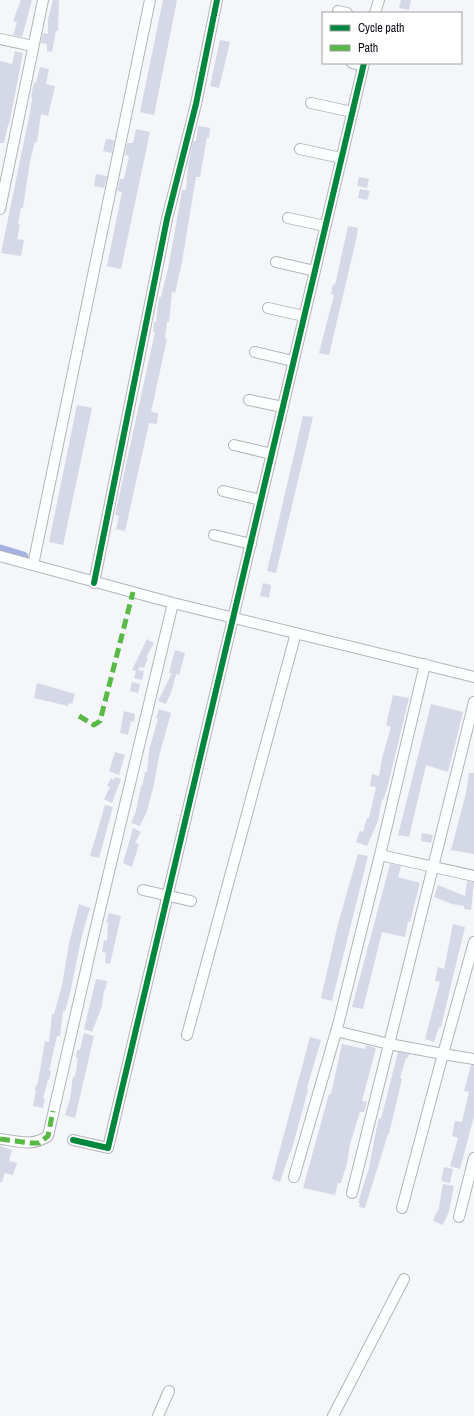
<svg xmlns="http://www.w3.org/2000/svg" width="474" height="1416" viewBox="0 0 474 1416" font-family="'Archivo Narrow',sans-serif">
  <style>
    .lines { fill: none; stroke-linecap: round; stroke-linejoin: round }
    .canal { stroke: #a5b1e0; stroke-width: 11 }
    .building { fill: #d4d8e7 }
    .minor-casing { stroke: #b3b5bb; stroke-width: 12 }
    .minor { stroke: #fdfefe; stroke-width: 10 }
    .quiet { stroke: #58b947; stroke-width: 5; stroke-dasharray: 10 5; stroke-linecap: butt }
    .cycleway-casing { stroke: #fff; stroke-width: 8 }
    .cycleway { stroke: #00873e; stroke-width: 6 }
  </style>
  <rect width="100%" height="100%" fill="#f4f6f9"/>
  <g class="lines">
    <!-- canal -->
    <path class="canal" d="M0,550L23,557"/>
  </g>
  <!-- building -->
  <path class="building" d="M21,0H32L22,37L13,35L17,22L13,21Z
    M53,0H59L58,31H56L52,52L47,51V44L41,43L43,33L48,34V19Z
    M163,0H177L154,115L140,112Z
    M401,0H411L409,10L399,8Z
    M220,40L230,42L219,88L210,86Z
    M15,51L23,53L9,125H8L4,143H0V61L12,64Z
    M40,67L49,69L46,84L55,86L48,116L41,114L37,142H35L30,161L23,208H21L18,224L20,225L17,239L24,240L21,256L1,253L30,112L32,98L31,97L34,82L36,83Z
    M198,126L210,128L209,138L207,137L200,177H196L182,262L175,293L172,292L169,322H167L165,338L167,339L151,412L158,413L157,424L149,423L125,531L116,529L119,516L115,515L155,332H153L154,322H156L159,297H161L169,264L182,190H186L188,166L193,141H196Z
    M136,129L150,132L121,269L107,266L122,192L117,191L120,179H124L129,156L125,155L127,143H133Z
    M106,139L114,140L112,153L103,151Z
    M96,174L107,176L104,188L94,186Z
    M359,177L369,179L367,188L357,186Z
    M360,189L370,191L367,200L358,198Z
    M348,226L358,228L356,240L329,355L319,353L334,295L331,294L333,284L335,285Z
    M77,405L92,408L63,545L49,542Z
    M303,416L313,417L276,573L267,571Z
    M263,583L271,585L269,598L260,596Z
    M147,639L154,643L146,657L148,658L144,668L140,667L138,670L144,671L142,680L134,678L136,671L132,670Z
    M175,650L185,653L179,675L176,674L172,690L166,704L158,701L172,673H169Z
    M132,682L140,684L138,693L130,691Z
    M37,683L75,694L72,704L69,703L68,706L34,698Z
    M393,695L409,698L387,789L383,800H382L378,821L367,846L356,842L360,831L363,832L367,818H369L376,787L370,786L372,774L379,776L382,758L391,727L386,725Z
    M431,704L463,712L456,741L448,772L426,765L409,837L398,835Z
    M159,709L171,713L159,756L154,784L147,811L140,826L131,823L136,811L141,786L142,787L145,772H147L149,750L158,719L156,718Z
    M124,711L135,714L134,722L131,721L128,735L120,733Z
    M115,752L125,755L119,775L109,771Z
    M469,773H474V854L451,850L466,793Z
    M115,777L121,779L112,803L104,799L110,787L107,786L111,778L114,780Z
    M105,805L113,807L99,858L90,856Z
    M133,828L141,832L135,843L139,844L132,867L123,863Z
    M422,833L433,835L431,843L421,841Z
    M358,854L368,856L332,1001L321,998L338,924Z
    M390,864L401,866L398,877L420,883L410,922H408L405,937L382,932L363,1009L352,1007Z
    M467,881L474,882L471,910L464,909V906L452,904L434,897L438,885L465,896Z
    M79,904L90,908L82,935L71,989L65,1011H63L60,1036H57L49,1071H51L49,1080H48L43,1098L45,1099L43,1108L33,1106L36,1090H34L38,1082L45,1041L49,1042L52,1014H54L62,986L69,943Z
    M109,913L121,916L110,964L105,963L106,953L102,952L104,940L107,941L108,923L106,922Z
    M453,924L465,927L441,1027H439L434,1042L425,1039L440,982L435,981L438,967L444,969Z
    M96,979L107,981L105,990H104L102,1006L92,1032L84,1029Z
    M84,1033L94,1036L75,1118L65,1115L70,1099L73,1076L75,1077L78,1058H76L77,1050H80Z
    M310,1037L321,1040L307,1088L308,1089L304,1105L291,1152H290L280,1182L272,1179Z
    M342,1044L365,1049L366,1045L376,1048L362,1101L367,1102L364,1112H360L350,1144L347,1163L341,1183H338L335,1195L303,1188L329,1094H331Z
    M398,1052L409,1054L408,1058H406L400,1078L402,1079L389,1134H388L365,1208L359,1207L360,1203H358L369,1168L376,1131L379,1118L381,1119Z
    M471,1065H474V1116L460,1169L450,1166L458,1138L452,1136L455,1121L462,1122L465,1109L469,1092L464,1091Z
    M0,1146L12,1150L9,1161L17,1163L13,1175L5,1173L2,1182H0Z
    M444,1167L453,1169L450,1183L441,1181Z
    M443,1184L454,1186L449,1211L443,1225L433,1221L437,1211L438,1212Z"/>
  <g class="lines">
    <defs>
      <path id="minor" d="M338,11L347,13
        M375,13L379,0
        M0,39L33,46
        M352,63L363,65
        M311,103L352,112
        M300,149L341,158
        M0,209L43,0
        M288,218L325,226
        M276,262L315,271
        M268,308L304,316
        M255,352L293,361
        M249,400L283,407
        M234,445L272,454
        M223,491L261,500
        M214,535L251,544
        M0,556L173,603L474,677
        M33,565L150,0
        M94,583L167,219L196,104L217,0
        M380,855L425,664
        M143,890L191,901
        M336,1031L389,1044L443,1054L474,942
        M187,1035L296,633
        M0,1139C19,1141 32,1147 48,1136L94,935L173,603
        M73,1140L108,1148L364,63
        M294,1177L338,1025L380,855L474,876
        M352,1193L474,702
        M402,1208L443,1054L474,1059
        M459,1217L474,1158
        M158,1416L169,1391
        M333,1416L404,1279"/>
    </defs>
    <!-- minor casing -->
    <use href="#minor" class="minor-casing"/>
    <!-- minor -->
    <use href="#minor" class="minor"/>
    <!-- quiet -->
    <path class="quiet" d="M79,716L94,725L100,721L133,592
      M0,1139L31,1143H39L48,1136L53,1111"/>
    <defs>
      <path id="cycleway" d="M94,583L167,219L196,104L217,0
        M73,1140L108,1148L364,63"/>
    </defs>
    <!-- cycleway casing -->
    <use href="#cycleway" class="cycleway-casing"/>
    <!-- cycleway -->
    <use href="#cycleway" class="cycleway"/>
  </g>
  <!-- legend -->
  <rect x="322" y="12" width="140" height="52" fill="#ffffff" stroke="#9f9fa3"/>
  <rect x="330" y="25" width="20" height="6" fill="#00873e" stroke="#9f9fa3"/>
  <text x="358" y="32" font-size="12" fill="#0e1019">Cycle path</text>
  <rect x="330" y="45" width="20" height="6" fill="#58b947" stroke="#9f9fa3"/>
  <text x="358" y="52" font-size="12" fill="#0e1019">Path</text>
</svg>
